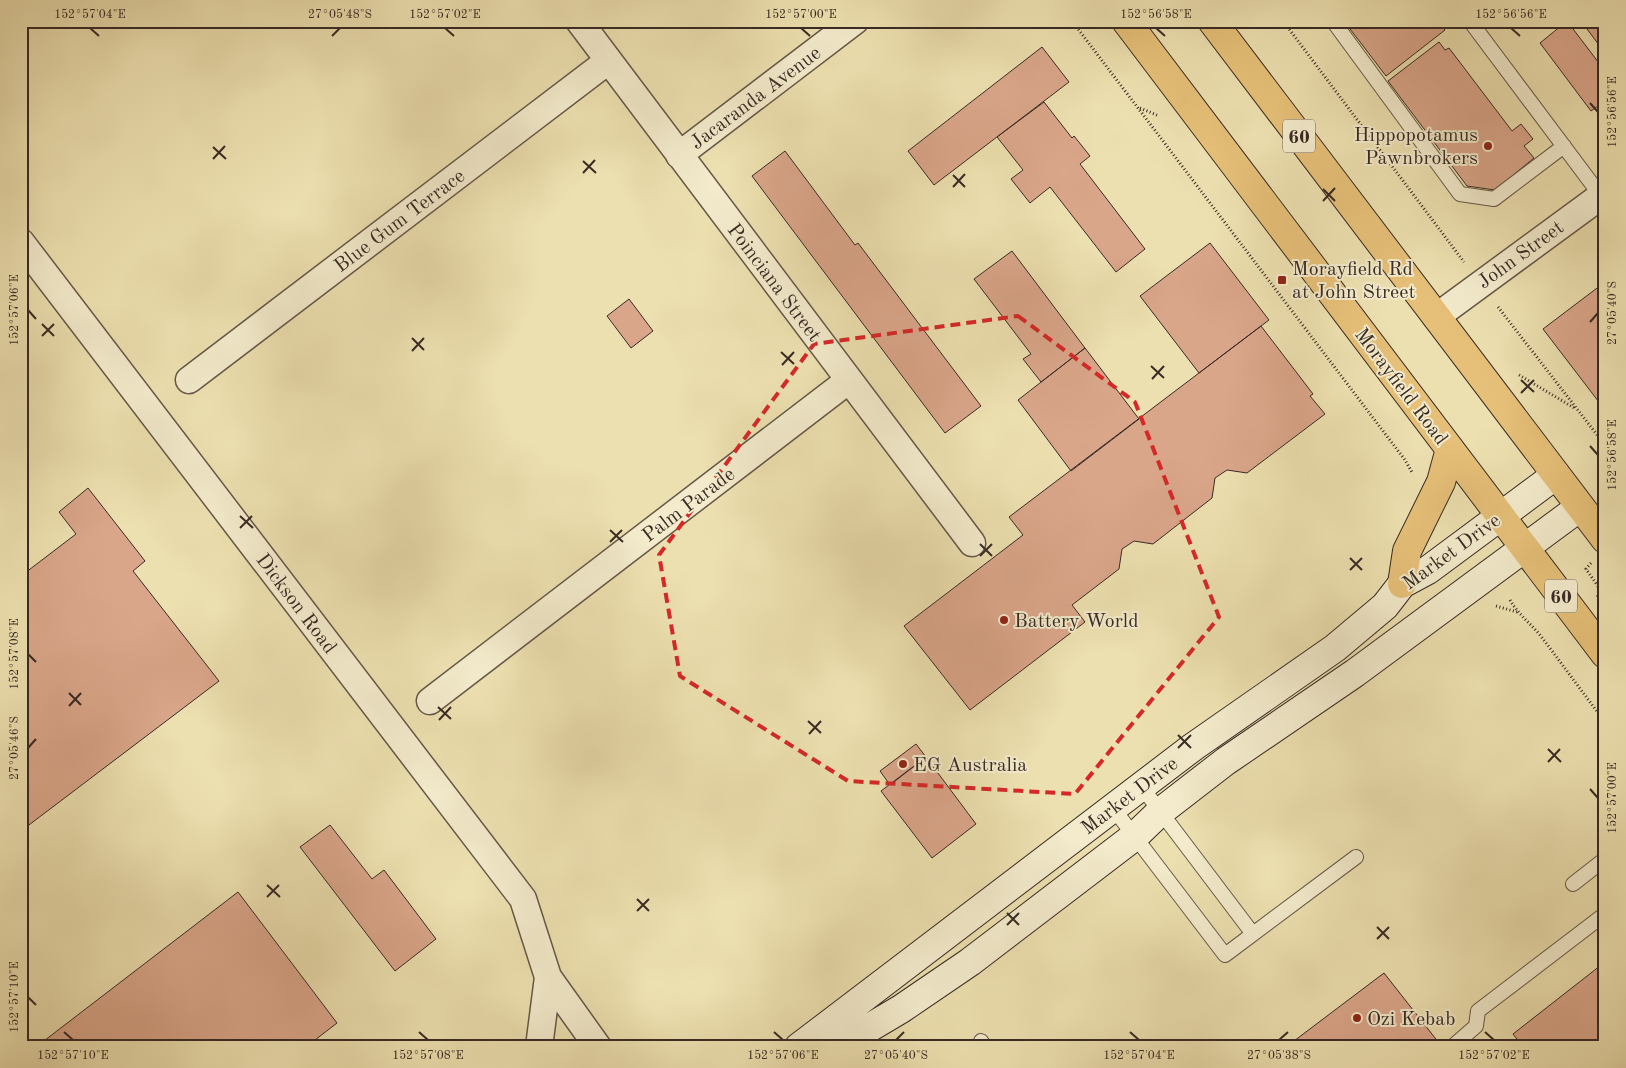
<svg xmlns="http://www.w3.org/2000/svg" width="1626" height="1068" viewBox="0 0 1626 1068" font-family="'Old Standard TT',serif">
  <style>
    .building { fill: #daa68a; stroke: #382a25 }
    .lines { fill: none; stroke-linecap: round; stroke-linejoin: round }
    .lane-casing { stroke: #655848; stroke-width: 16 }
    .street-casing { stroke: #655848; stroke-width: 29 }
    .secondary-casing { stroke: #382a25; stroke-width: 30 }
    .primary-casing { stroke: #382a25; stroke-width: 30 }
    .path { stroke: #382a25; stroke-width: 3; stroke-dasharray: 1 2.5; stroke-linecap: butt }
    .lane { stroke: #f3ebcc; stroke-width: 14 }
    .street { stroke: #f3ebcc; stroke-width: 26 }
    .secondary { stroke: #f3ebcc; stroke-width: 28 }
    .primary { stroke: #e6c078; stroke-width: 28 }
    .marked { fill: none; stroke: #d62828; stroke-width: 4; stroke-dasharray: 10 6; stroke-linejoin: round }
    .ticks { fill: none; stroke: #382a25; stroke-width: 2 }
    .poi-dot { fill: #8f2418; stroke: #f3ebcc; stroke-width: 2 }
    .labels { text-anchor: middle; stroke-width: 4; stroke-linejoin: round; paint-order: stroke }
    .shield { fill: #f3ebcc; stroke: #706457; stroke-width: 1 }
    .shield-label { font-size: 19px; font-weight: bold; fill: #382a25 }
    .street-label { font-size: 20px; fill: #382a25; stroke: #f3ebcc }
    .poi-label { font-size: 20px; fill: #382a25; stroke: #f3ebcc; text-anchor: start }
    .neatline { fill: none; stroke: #382a25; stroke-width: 2 }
    .ticks-label { font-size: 12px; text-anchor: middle; fill: #382a25 }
  </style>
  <rect width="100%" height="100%" fill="#ede0b0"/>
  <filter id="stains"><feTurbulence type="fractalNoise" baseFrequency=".004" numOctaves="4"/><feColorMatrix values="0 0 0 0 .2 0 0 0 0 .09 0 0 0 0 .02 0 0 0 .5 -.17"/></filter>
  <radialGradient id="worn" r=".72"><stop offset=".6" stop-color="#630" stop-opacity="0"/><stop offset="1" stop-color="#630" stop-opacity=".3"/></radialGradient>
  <!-- building -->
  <path class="building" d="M1344,21H1439L1445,30L1386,76Z
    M1567,21L1605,71V101L1591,111L1540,43Z
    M1581,21H1605V53Z
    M1439,42L1445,50L1449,48L1512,131L1521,124L1533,139L1524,146L1534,158L1495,190L1467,186L1388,81Z
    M1042,47L1069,82L934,185L908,151Z
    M1044,102L1072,138L1074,136L1090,156L1080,164L1145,249L1116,272L1050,187L1030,203L1011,179L1023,170L997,137Z
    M785,151L855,245L858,243L981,406L945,433L752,176Z
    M1210,243L1269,320L1199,373L1140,296Z
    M1012,251L1085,348L1041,382L1023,359L1031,354L974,279Z
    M1605,282V410L1543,329Z
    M629,299L653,331L631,348L607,316Z
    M1261,326L1313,394L1310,396L1325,414L1247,473L1227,470L1215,478L1212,498L1153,544L1134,541L1122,549L1119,569L1072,605L1085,622L970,710L904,626L1023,535L1009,517Z
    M1085,348L1139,419L1071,471L1018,400Z
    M88,488L145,561L133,571L219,681L21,831V576L76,534L59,512Z
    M916,744L926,757L890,785L880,771Z
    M926,757L976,824L932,858L881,791Z
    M330,825L372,879L384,870L436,939L395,971L300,847Z
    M238,892L337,1023L306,1047H36Z
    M1605,962V1047H1523L1513,1034Z
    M1384,973L1439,1043L1433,1047H1286Z"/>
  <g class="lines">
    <defs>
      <path id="lane" d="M1333,21L1460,194L1494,199L1564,146
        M1470,21L1601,196
        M1141,786L1253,934
        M1113,808L1225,955L1356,857
        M1573,884L1605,859
        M981,1041L985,1047
        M1452,1047L1476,1026L1478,1011L1605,914"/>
      <path id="street" d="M579,21L972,543
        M679,155L855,21
        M21,242L523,899L548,977L598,1047
        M1436,317L1605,193
        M189,380L608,61
        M430,701L849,380
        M539,1047L548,977"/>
      <path id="secondary" d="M799,1047L1193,747L1335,648L1385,606L1402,584L1428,570L1556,475
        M837,1047L901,1009L970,962L1135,836L1160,812L1226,761L1355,673L1580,507"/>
      <path id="primary" d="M1126,21L1605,654
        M1212,21L1605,539
        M1402,584L1407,551L1441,482L1450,449"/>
    </defs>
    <!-- lane casing -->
    <use href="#lane" class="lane-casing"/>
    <!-- street casing -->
    <use href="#street" class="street-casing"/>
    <!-- secondary casing -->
    <use href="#secondary" class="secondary-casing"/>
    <!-- primary casing -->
    <use href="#primary" class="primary-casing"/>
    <!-- path -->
    <path class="path" d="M1072,21L1405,460L1413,474
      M1283,21L1464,262
      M1140,108L1159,116
      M1498,307L1605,445
      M1519,375L1576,409
      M1591,563L1586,569L1602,592L1597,597
      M1510,600C1518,614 1530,623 1540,635C1562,664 1583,693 1605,722
      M1496,606L1517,612"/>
    <!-- lane -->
    <use href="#lane" class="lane"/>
    <!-- street -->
    <use href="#street" class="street"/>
    <!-- secondary -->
    <use href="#secondary" class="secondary"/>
    <!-- primary -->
    <use href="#primary" class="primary"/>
  </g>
  <!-- marked area -->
  <path class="marked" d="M1018,316L1135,402L1219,617L1075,794L848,781L680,676L659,555L814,344Z"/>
  <!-- ticks -->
  <path class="ticks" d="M90,28L99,36M445,28L454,36M801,28L810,36M1156,28L1165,36M1511,28L1520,36M332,36L340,28M1590,103L1598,112M213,147L226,159M213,159L225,146M583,161L596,173M583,173L595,160M953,175L965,187M953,187L965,174M1323,189L1335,201M1323,201L1335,188M28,310L36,319M1590,322L1598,313M42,324L54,336M42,336L54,324M412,338L424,350M412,351L424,338M781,352L794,364M782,365L794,352M1151,366L1164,378M1152,379L1164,366M1521,380L1534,392M1521,393L1534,380M1590,446L1598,455M240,516L253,528M240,528L252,516M610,530L623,542M610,542L622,530M980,544L992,556M980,556L992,544M1350,558L1362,570M1350,570L1362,558M28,654L36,662M69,693L81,705M69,706L81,693M438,707L451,719M439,720L451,707M808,721L821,733M809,734L821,721M1178,735L1191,748M28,748L36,739M1178,748L1191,735M1548,749L1561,762M1548,762L1560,749M1590,789L1598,798M267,885L280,897M267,897L279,885M637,899L649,911M637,911L649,899M1007,913L1019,925M1007,925L1019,913M1377,927L1389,939M1377,939L1389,927M28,997L36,1005M64,1032L73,1040M419,1032L428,1040M774,1032L783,1040M1130,1032L1139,1040M1485,1032L1494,1040M896,1040L904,1032M1279,1040L1288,1032"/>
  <!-- markers -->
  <g class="poi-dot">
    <circle cx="1488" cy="146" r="5"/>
    <rect x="1277" y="275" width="10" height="10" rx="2.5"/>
    <circle cx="1004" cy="620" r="5"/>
    <circle cx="903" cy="764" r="5"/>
    <circle cx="1357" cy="1018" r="5"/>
  </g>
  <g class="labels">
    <!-- shield labels -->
    <g class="shield">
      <rect x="1283" y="119.5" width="32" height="33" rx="4"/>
      <rect x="1545" y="579.5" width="32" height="33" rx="4"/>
    </g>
    <g class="shield-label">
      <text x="1299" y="143">60</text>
      <text x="1561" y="603">60</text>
    </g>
    <!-- street labels -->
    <g class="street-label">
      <text transform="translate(755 97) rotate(-37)" y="7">Jacaranda Avenue</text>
      <text transform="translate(399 220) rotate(-37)" y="7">Blue Gum Terrace</text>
      <text transform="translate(1520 254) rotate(-36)" y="7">John Street</text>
      <text transform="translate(775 282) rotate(53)" y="7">Poinciana Street</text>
      <text transform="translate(1402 386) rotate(53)" y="7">Morayfield Road</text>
      <text transform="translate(688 504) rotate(-37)" y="7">Palm Parade</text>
      <text transform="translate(1451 551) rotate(-36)" y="7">Market Drive</text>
      <text transform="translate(297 603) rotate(53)" y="7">Dickson Road</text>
      <text transform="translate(1129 795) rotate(-37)" y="7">Market Drive</text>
    </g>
    <!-- poi labels -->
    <g class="poi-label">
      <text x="1478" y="141" text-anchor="end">Hippopotamus<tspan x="1478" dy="23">Pawnbrokers</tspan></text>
      <text x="1292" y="275">Morayfield Rd<tspan x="1292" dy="23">at John Street</tspan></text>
      <text x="1014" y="627">Battery World</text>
      <text x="913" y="771">EG Australia</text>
      <text x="1367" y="1025">Ozi Kebab</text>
    </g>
  </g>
  <!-- margin -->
  <rect width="1626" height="1068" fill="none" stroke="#ede0b0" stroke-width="55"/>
  <rect x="28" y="28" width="1570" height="1012" class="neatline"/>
  <g class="ticks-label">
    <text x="90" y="18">152°57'04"E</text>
    <text x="340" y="18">27°05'48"S</text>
    <text x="445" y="18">152°57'02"E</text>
    <text x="801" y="18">152°57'00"E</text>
    <text x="1156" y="18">152°56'58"E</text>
    <text x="1511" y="18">152°56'56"E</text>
    <text transform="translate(1612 112) rotate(-90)" y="4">152°56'56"E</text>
    <text transform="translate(14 310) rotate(-90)" y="4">152°57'06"E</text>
    <text transform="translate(1612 313) rotate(-90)" y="4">27°05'40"S</text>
    <text transform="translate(1612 455) rotate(-90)" y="4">152°56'58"E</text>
    <text transform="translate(14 654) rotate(-90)" y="4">152°57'08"E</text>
    <text transform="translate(14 748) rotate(-90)" y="4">27°05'46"S</text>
    <text transform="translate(1612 798) rotate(-90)" y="4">152°57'00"E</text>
    <text transform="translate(14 997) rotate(-90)" y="4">152°57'10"E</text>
    <text x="73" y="1059">152°57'10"E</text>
    <text x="428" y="1059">152°57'08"E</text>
    <text x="783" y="1059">152°57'06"E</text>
    <text x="896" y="1059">27°05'40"S</text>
    <text x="1139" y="1059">152°57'04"E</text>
    <text x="1279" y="1059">27°05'38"S</text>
    <text x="1494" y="1059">152°57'02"E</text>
  </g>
  <rect width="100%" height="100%" filter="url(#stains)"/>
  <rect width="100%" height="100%" fill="url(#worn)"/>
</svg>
